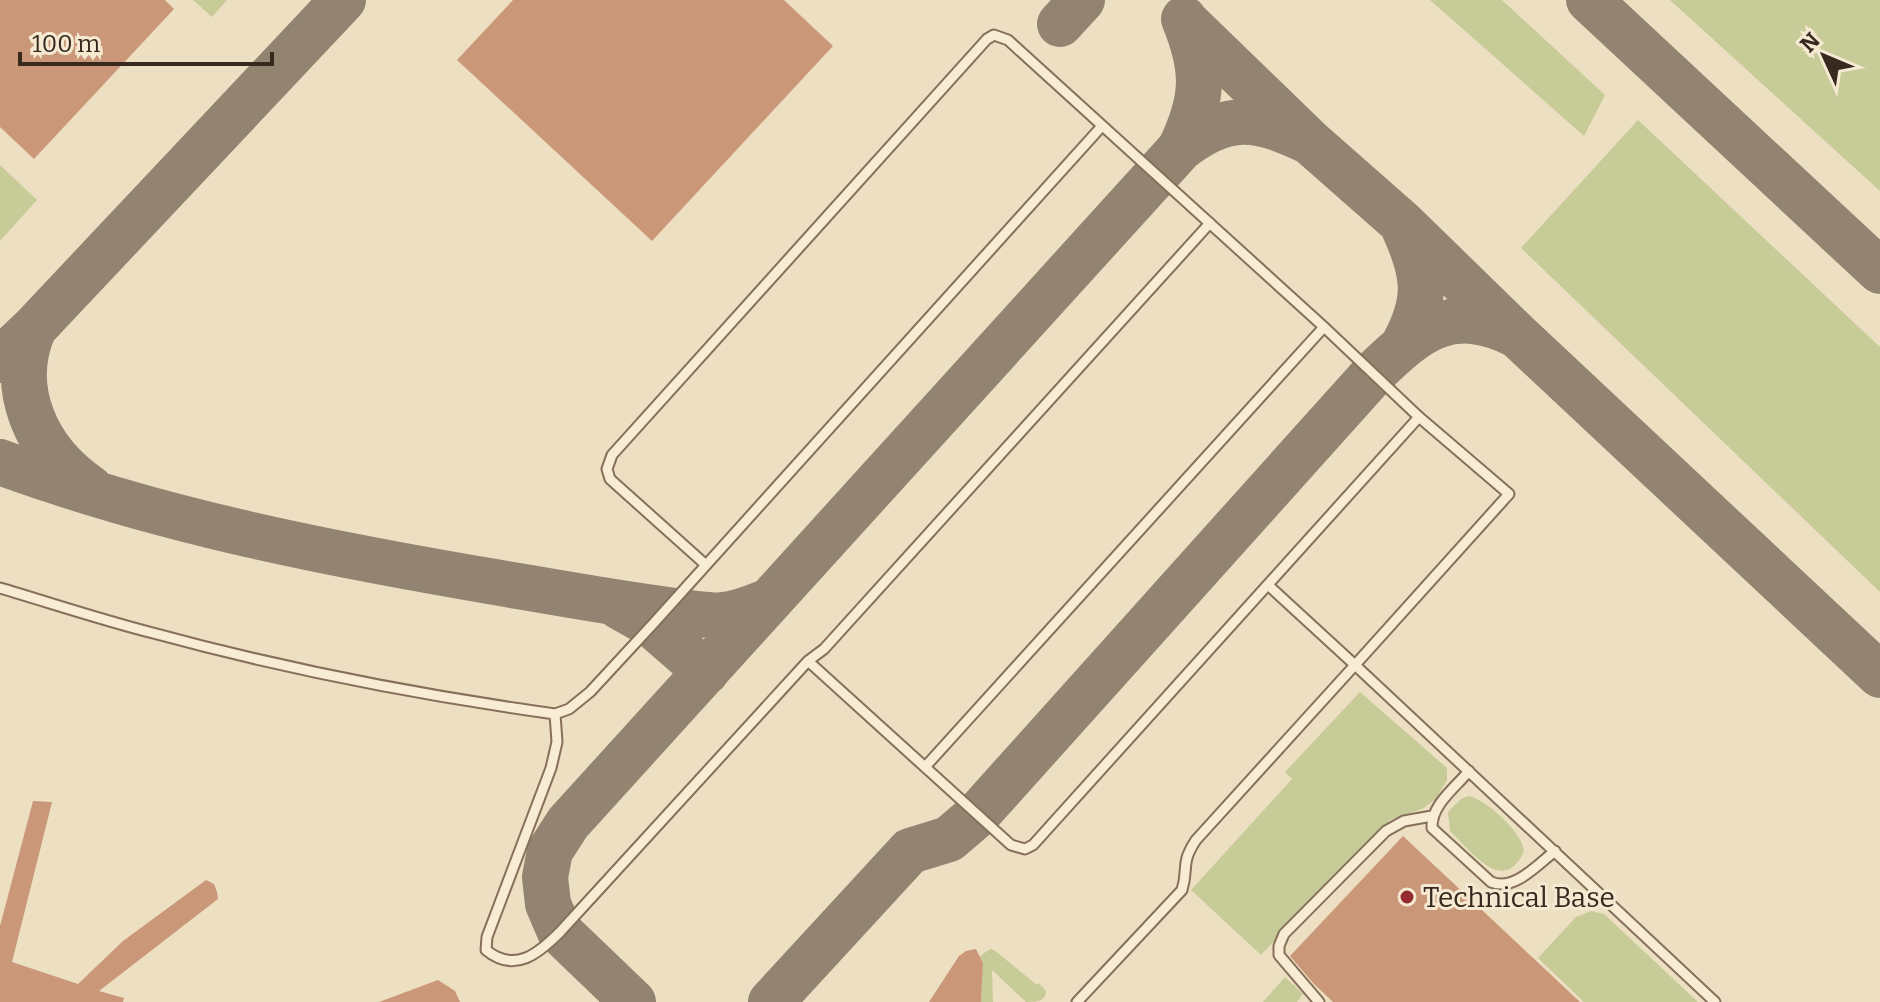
<svg xmlns="http://www.w3.org/2000/svg" width="1880" height="1002" viewBox="0 0 1880 1002" font-family="Bitter,serif">
  <style>
    .green { fill: #c7cb97 }
    .lines { fill: none; stroke-linecap: round; stroke-linejoin: round }
    .taxiway { stroke: #928470; stroke-width: 46 }
    .building { fill: #ca9879 }
    .service-casing { stroke: #86705a; stroke-width: 13 }
    .service { stroke: #f8ecd5; stroke-width: 9 }
    .poi-dot { fill: #942b30; stroke: #f5e9d2; stroke-width: 3 }
    .labels { text-anchor: middle; stroke-width: 6; stroke-linejoin: round; paint-order: stroke }
    .poi-label { font-size: 28px; fill: #37291e; stroke: #f5e9d2; text-anchor: start }
  </style>
  <rect width="100%" height="100%" fill="#eddfc2"/>
  <!-- green -->
  <path class="green" d="M193,0H227L212,17Z
    M1430,0H1502L1605,95L1584,136Z
    M1670,0H1880V191Z
    M1638,120L1880,347V592L1521,248Z
    M0,165L37,200L0,241Z
    M1360,692L1447,768V780L1436,799L1422,809L1390,820L1261,955L1191,890L1292,779L1285,772Z
    M1468,796C1485,798 1523,833 1524,851C1504,897 1471,851 1450,831L1448,812L1461,799Z
    M1591,911L1604,914L1698,1002H1584L1538,958L1576,917Z
    M990,949L994,950L1037,985L1039,983L1046,991C1046,1002 1035,1002 1026,1002L992,970L993,1002H981L983,963L980,956Z
    M1285,977L1303,994L1297,1002H1263Z"/>
  <g class="lines">
    <!-- taxiway -->
    <path class="taxiway" d="M1589,0L1880,271
      M1185,21L1310,142L1402,223L1517,335L1880,675
      M1060,24L1082,0
      M1180,149C1204,99 1205,70 1184,19
      M1403,226C1424,272 1429,298 1404,344
      M34,328C7,389 37,452 90,488
      M0,360L34,328L343,0
      M0,462C172,525 350,558 530,588C576,596 622,604 668,610C686,612 705,617 722,615C739,614 754,607 769,601
      M620,607L652,625L706,672
      M633,1002L560,932L548,904L545,877L550,851L568,823L1180,149C1227,112 1258,116 1310,142
      M771,1002L910,851L949,839L977,815L1374,373C1420,328 1452,303 1517,335"/>
  </g>
  <!-- building -->
  <path class="building" d="M0,0H165L174,9L34,159L0,127Z
    M513,0H784L833,46L652,241L457,60Z
    M33,801L52,802L12,962L78,984L123,941L206,880L214,884L217,892L218,899L99,991L124,998L123,1002H0V926Z
    M1403,836L1547,971L1580,1002H1333L1313,983L1290,956Z
    M976,949L983,963L981,1002H929L959,956L966,951Z
    M438,980L455,991L460,1002H379Z"/>
  <g class="lines">
    <defs>
      <path id="service" d="M706,565L610,479L607,469L612,455L987,39L994,35L1008,40L1324,327L1419,417L1509,494L1355,665L1268,585
        M0,588C51,603 102,620 153,633C285,669 419,695 555,714L569,709L590,692L652,625L1102,126
        M808,661L1011,845L1025,849L1033,845L1419,417
        M555,714L557,742L551,768L487,937L486,950C515,974 539,953 560,932L808,661L824,649L1210,223
        M925,767L1324,327
        M1469,771C1455,788 1431,805 1432,828L1491,882C1514,892 1538,864 1555,851
        M1077,1002L1182,890C1189,867 1180,864 1196,840L1355,665L1715,1002
        M1319,1002L1279,955V946L1284,934L1386,831L1404,821L1432,816"/>
    </defs>
    <!-- service casing -->
    <use href="#service" class="service-casing"/>
    <!-- service -->
    <use href="#service" class="service"/>
  </g>
  <!-- markers -->
  <circle class="poi-dot" cx="1407" cy="897" r="8"/>
  <g class="labels">
    <!-- poi labels -->
    <g class="poi-label">
      <text x="1423" y="907">Technical Base</text>
    </g>
  </g>
  <!-- north arrow -->
  <g transform="translate(1824 56) rotate(314)" stroke="#f5e9d2" stroke-width="6" paint-order="stroke">
  <path d="M0-6L14 30L0 20L-14 30Z" fill="#37291e"/>
  <text y="-12" font-size="22" font-weight="bold" text-anchor="middle" fill="#37291e">N</text>
  </g>
  <!-- scale -->
  <path d="M20 52v12h252v-12" fill="none" stroke="#37291e" stroke-width="4"/>
  <text x="32" y="52" font-size="24" fill="#37291e" stroke="#f5e9d2" stroke-width="6" paint-order="stroke">100 m</text>
</svg>
